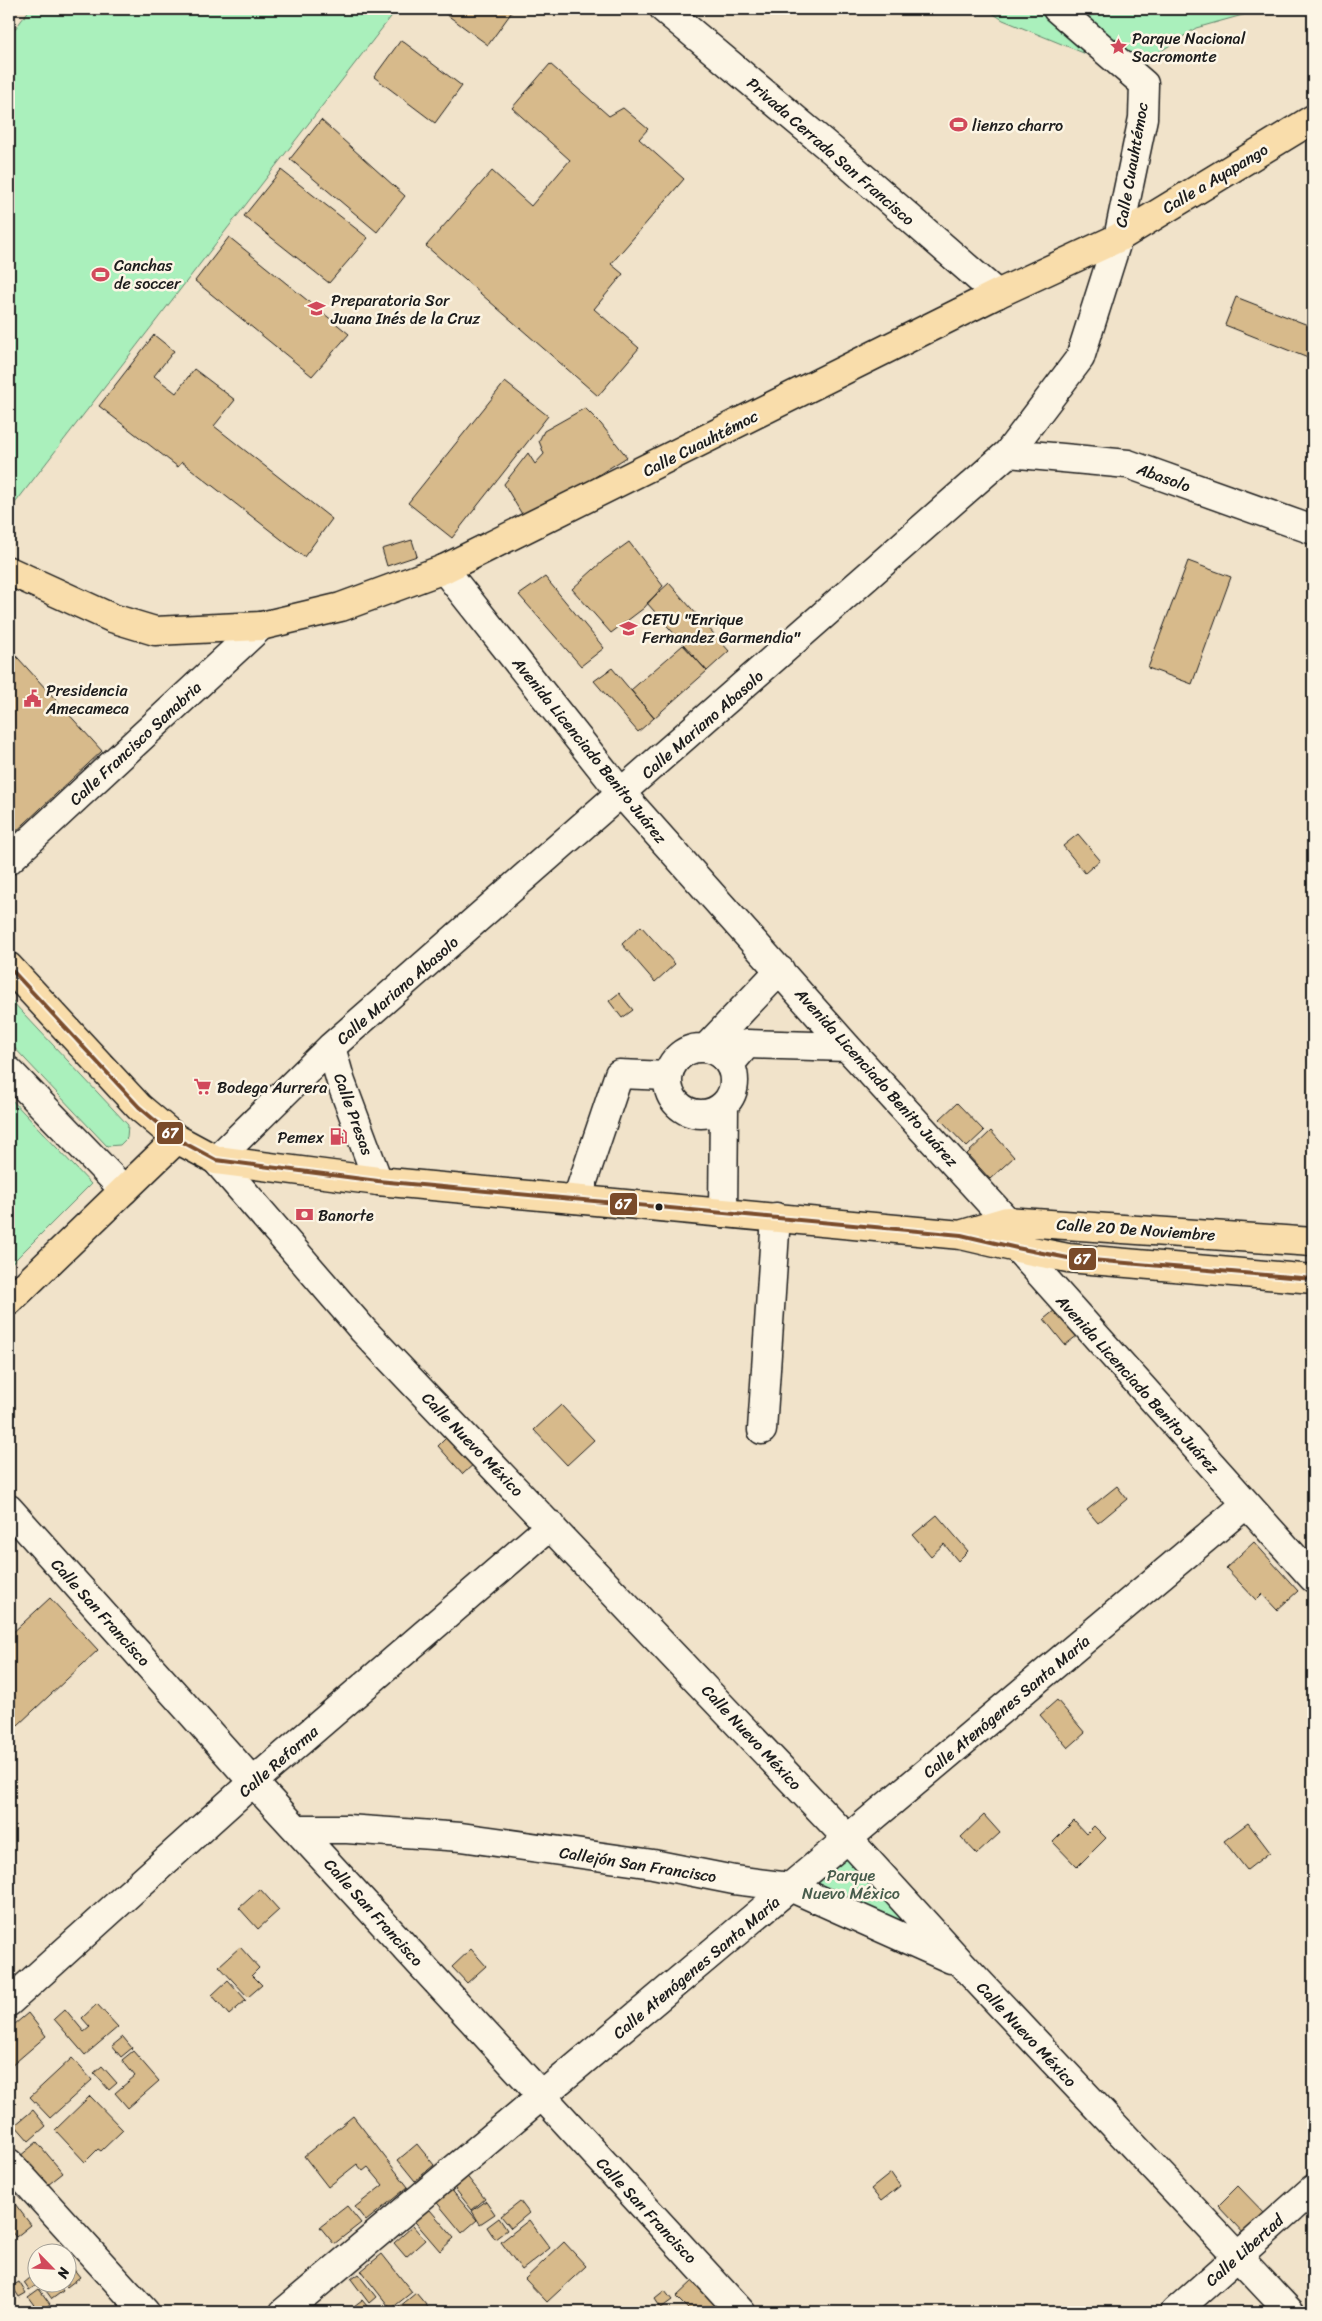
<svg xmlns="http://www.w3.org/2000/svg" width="1322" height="2321" viewBox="0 0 1322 2321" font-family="Sriracha,sans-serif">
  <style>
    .green { fill: #aaf0bc; stroke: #63866c }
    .building { fill: #d7ba8b; stroke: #1c1c1c }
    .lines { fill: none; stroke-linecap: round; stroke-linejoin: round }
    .minor-casing { stroke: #1c1c1c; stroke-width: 31 }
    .major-casing { stroke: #1c1c1c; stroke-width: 31 }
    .minor { stroke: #fcf5e5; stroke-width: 28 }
    .major { stroke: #f9ddab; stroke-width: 28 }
    .bus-1-casing { stroke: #fcf5e5; stroke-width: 8 }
    .bus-1 { stroke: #7a4b2a; stroke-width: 4 }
    .bus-dot { fill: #1c1c1c; stroke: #fcf5e5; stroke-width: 2 }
    .labels { text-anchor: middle; stroke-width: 5; stroke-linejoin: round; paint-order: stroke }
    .poi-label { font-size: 16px; fill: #1c1c1c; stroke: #fcf5e5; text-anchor: start }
    .street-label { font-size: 16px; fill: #1c1c1c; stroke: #fcf5e5 }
    .park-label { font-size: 16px; fill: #475c4c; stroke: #fcf5e5 }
    .line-badge { stroke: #fcf5e5; stroke-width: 2 }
    .badge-label { font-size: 14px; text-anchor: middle; font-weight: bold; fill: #fff }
  </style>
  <rect width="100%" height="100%" fill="#f1e3ca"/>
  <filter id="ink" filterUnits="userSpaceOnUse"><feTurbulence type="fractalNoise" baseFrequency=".02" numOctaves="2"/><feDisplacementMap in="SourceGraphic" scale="10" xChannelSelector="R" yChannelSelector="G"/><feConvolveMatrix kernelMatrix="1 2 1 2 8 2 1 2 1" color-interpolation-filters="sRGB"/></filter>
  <g filter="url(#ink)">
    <!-- green -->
    <path class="green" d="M30,9H397L9,511V37Z
      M986,9H1313V12L1257,11L1196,28L1152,57L1134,78L1086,54L1003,20Z
      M9,998L128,1125L127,1138L120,1145L107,1146L9,1042Z
      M9,1097L91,1184L9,1266Z
      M853,1855L948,1952L806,1888Z"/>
    <!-- building -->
    <path class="building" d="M439,9H514L488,45Z
      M401,40L462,86L435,123L374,77Z
      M550,64L609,116L623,108L648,129L639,139L684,179L611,264L623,274L594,309L639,348L598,396L426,246L492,171L531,206L570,160L512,108Z
      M321,120L405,196L377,232L290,159Z
      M281,170L368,238L329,283L244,216Z
      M229,237L349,334L312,376L195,281Z
      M1236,297L1313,327V360L1225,325Z
      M154,335L174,351L154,376L176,393L194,369L235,400L214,426L332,519L304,557L182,462L178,467L99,406Z
      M505,382L548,416L452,538L408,503Z
      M585,408L601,424L627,457L568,494L523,516L504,484L528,453L535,464L544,454L539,441L544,431Z
      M412,540L417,556L387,566L382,549Z
      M629,542L663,586L644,608L611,633L572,589L604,560Z
      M1188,561L1231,577L1192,684L1148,668Z
      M545,577L604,648L581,666L519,595Z
      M669,583L729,651L707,671L647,603Z
      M683,645L707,671L654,718L631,690Z
      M9,648L102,751L9,838Z
      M612,668L654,718L638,732L594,681Z
      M1078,834L1100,860L1085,873L1063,846Z
      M641,926L675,964L655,982L622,944Z
      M619,993L633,1010L622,1018L609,1001Z
      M957,1103L984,1131L967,1147L940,1119Z
      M991,1131L1014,1157L990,1179L967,1154Z
      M1061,1305L1082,1332L1065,1345L1044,1319Z
      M1313,1345V1360L1306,1352Z
      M561,1405L594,1440L567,1465L534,1430Z
      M451,1433L477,1461L463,1474L438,1446Z
      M1117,1486L1127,1499L1098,1523L1087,1510Z
      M937,1515L968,1551L958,1561L944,1544L931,1556L913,1535Z
      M1254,1542L1298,1591L1277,1610L1262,1594L1256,1600L1226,1568Z
      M50,1598L98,1650L18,1725L9,1715V1636Z
      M1057,1700L1085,1733L1068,1748L1040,1715Z
      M984,1815L1000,1833L977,1854L961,1837Z
      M1074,1821L1086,1834L1094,1826L1106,1838L1077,1867L1053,1842Z
      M1248,1823L1270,1852L1247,1870L1224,1841Z
      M260,1889L279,1910L258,1929L239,1908Z
      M240,1947L259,1968L252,1975L262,1985L248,1997L219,1966Z
      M471,1949L486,1966L467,1983L452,1967Z
      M228,1980L246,2000L229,2015L212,1995Z
      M97,2004L118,2027L85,2055L54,2019L65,2009L84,2032L90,2027L82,2018Z
      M28,2013L46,2036L9,2068V2029Z
      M123,2037L132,2048L121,2057L112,2046Z
      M133,2051L159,2081L128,2108L115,2093L135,2076L122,2060Z
      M72,2058L92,2080L50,2118L30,2097Z
      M102,2066L117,2083L109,2090L94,2073Z
      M9,2091L14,2097L9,2102Z
      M90,2096L123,2130L101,2151L98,2149L85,2162L55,2130Z
      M33,2110L46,2126L29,2141L15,2125Z
      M353,2116L408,2187L366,2221L355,2207L383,2185L368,2167L363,2171L357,2164L328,2187L304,2156Z
      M37,2142L63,2173L39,2192L14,2161Z
      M417,2144L434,2165L415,2181L398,2160Z
      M891,2173L900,2186L881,2201L871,2189Z
      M465,2174L485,2199L472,2210L452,2185Z
      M1238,2186L1268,2217L1247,2237L1218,2206Z
      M449,2187L477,2220L462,2233L434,2199Z
      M9,2196L31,2225L16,2237L9,2229Z
      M486,2201L495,2214L480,2224L472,2211Z
      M520,2201L529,2213L511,2228L501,2216Z
      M424,2203L454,2238L440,2251L410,2216Z
      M347,2206L361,2223L334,2244L320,2227Z
      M499,2218L507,2230L495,2239L487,2227Z
      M529,2220L550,2248L522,2270L501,2242Z
      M413,2226L425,2240L406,2257L394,2243Z
      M564,2242L586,2266L547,2302L525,2279Z
      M382,2254L412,2292L391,2309L361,2271Z
      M68,2262L80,2277L67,2287L64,2284H68Z
      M36,2273L38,2284L29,2290L24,2283Z
      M358,2274L376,2297L369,2303L351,2279Z
      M694,2280L725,2312H691L676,2297Z
      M19,2282L26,2293L19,2297L12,2286Z
      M41,2284H58L63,2291L52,2299Z
      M39,2289L50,2304L39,2312L28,2297Z
      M665,2291L672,2300L661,2308L655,2299Z
      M416,2293L432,2312H393Z
      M310,2300L320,2312H299Z
      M362,2300L372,2312H352L350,2309Z"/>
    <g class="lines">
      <defs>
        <path id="minor" d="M664,9L832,150L997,294
          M1057,9L1144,84L1143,118L1118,238L1080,358L1008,453L331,1047L216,1160L363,1330L848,1839L962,1964L1290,2312
          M1008,453L1128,464L1313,530
          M444,569L622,794L847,1047L1007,1221L1017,1248L1313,1578
          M9,860L261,626
          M331,1047L341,1082L378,1181
          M668 1081a33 33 0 1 1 66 0a33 33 0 1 1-66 0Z
          M706,1048L780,970
          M730,1064L747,1044L847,1047
          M9,1071L124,1190
          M577,1199L619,1074L668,1076
          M723,1213L724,1106
          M762,1430L776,1217
          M9,1509L253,1782L741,2312
          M298,1829H347L461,1837L653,1864L734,1880L790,1887L951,1959
          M9,2002L253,1782L551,1525
          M9,2163L145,2312
          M284,2312L1245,1505
          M1175,2312L1313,2189"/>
        <path id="major" d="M9,571L112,618L155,631L261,626L341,607L444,569L997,294L1118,238L1313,119
          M9,967L139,1107L177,1139L216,1160L378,1181L961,1235L1017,1248L1068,1258L1313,1279
          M963,1234L1007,1221L1313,1242
          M9,1301L177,1139"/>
      </defs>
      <!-- minor casing -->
      <use href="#minor" class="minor-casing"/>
      <!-- major casing -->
      <use href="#major" class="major-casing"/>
      <!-- minor -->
      <use href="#minor" class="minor"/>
      <!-- major -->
      <use href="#major" class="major"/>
      <defs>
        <path id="bus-1" d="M9,967L139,1107L177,1139L216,1160L378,1181L961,1235L1017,1248L1068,1258L1313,1279"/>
      </defs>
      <!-- bus-1 casing -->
      <use href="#bus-1" class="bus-1-casing"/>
      <!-- bus-1 -->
      <use href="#bus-1" class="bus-1"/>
    </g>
  </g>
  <!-- icons -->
  <defs>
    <symbol id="sight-bare" viewBox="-9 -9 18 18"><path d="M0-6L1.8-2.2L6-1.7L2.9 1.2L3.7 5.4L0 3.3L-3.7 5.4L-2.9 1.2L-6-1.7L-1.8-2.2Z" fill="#d1495b" stroke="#fcf5e5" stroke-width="2.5" paint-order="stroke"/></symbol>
    <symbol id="stadium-bare" viewBox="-9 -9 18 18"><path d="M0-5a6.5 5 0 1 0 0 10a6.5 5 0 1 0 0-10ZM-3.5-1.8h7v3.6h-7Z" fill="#d1495b" stroke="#fcf5e5" stroke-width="2.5" paint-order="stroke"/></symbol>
    <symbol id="school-bare" viewBox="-9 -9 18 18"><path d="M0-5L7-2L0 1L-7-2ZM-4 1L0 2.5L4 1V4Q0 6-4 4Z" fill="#d1495b" stroke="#fcf5e5" stroke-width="2.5" paint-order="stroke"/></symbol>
    <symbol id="university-bare" viewBox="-9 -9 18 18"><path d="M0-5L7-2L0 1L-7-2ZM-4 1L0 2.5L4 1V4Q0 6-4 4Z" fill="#d1495b" stroke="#fcf5e5" stroke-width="2.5" paint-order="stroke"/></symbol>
    <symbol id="civic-bare" viewBox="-9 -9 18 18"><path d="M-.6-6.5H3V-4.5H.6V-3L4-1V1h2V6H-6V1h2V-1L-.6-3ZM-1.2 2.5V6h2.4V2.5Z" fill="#d1495b" stroke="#fcf5e5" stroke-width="2.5" paint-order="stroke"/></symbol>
    <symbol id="supermarket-bare" viewBox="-9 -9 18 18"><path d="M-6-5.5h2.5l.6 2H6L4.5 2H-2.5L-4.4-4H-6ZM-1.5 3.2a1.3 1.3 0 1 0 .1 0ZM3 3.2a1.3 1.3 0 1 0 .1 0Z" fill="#d1495b" stroke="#fcf5e5" stroke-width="2.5" paint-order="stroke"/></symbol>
    <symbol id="fuel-bare" viewBox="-9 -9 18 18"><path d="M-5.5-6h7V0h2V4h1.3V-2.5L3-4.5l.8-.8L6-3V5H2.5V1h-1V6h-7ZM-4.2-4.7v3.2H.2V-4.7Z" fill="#d1495b" stroke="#fcf5e5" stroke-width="2.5" paint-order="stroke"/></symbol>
    <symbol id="bank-bare" viewBox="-9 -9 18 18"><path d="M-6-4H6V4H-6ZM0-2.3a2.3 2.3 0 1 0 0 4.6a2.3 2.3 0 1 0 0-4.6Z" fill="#d1495b" stroke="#fcf5e5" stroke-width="2.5" paint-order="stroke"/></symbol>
  </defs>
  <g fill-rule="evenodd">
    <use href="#sight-bare" x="1106" y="34" width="25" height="25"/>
    <use href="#stadium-bare" x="946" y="112" width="25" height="25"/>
    <use href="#stadium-bare" x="88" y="262" width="25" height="25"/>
    <use href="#school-bare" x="304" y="296" width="25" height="25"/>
    <use href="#university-bare" x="616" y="616" width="25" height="25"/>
    <use href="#civic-bare" x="20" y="686" width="25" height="25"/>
    <use href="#supermarket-bare" x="190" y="1074" width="25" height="25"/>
    <use href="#fuel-bare" x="326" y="1124" width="25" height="25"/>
    <use href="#bank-bare" x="292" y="1202" width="25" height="25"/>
  </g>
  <!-- markers -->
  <circle class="bus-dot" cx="659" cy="1207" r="4.5"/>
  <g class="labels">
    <!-- poi labels -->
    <g class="poi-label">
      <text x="1132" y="44">Parque Nacional<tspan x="1132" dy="18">Sacromonte</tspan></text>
      <text x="972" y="131">lienzo charro</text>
      <text x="114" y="271">Canchas<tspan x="114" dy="18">de soccer</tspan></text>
      <text x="331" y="306">Preparatoria Sor<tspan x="331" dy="18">Juana Inés de la Cruz</tspan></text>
      <text x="642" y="625">CETU "Enrique<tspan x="642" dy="18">Fernandez Garmendia"</tspan></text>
      <text x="46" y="696">Presidencia<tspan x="46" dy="18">Amecameca</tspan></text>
      <text x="217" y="1093">Bodega Aurrera</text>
      <text x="324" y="1143" text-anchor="end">Pemex</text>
      <text x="318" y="1221">Banorte</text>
    </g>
    <!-- street labels -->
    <g class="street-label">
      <text transform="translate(831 151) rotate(41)" y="6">Privada Cerrada San Francisco</text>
      <text transform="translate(1131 165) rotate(-80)" y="6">Calle Cuauhtémoc</text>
      <text transform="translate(1215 178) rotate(-31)" y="6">Calle a Ayapango</text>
      <text transform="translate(700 443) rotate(-27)" y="6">Calle Cuauhtémoc</text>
      <text transform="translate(1164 477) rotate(20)" y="6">Abasolo</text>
      <text transform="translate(702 724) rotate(-41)" y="6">Calle Mariano Abasolo</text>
      <text transform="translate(135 743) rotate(-43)" y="6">Calle Francisco Sanabria</text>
      <text transform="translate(590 750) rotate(51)" y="6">Avenida Licenciado Benito Juárez</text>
      <text transform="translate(397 990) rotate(-41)" y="6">Calle Mariano Abasolo</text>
      <text transform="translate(877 1077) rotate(48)" y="6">Avenida Licenciado Benito Juárez</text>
      <text transform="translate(354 1114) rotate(70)" y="6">Calle Presas</text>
      <text transform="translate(1136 1229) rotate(4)" y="6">Calle 20 De Noviembre</text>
      <text transform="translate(1138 1384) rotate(48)" y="6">Avenida Licenciado Benito Juárez</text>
      <text transform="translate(473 1444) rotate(46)" y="6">Calle Nuevo México</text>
      <text transform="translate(101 1612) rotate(48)" y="6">Calle San Francisco</text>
      <text transform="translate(1006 1706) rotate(-40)" y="6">Calle Atenógenes Santa María</text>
      <text transform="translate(752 1737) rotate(47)" y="6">Calle Nuevo México</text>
      <text transform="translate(278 1761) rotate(-41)" y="6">Calle Reforma</text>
      <text transform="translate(638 1864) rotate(9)" y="6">Callejón San Francisco</text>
      <text transform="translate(374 1912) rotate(48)" y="6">Calle San Francisco</text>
      <text transform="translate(696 1967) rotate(-40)" y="6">Calle Atenógenes Santa María</text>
      <text transform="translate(1027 2034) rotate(47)" y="6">Calle Nuevo México</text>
      <text transform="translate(647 2210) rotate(47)" y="6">Calle San Francisco</text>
      <text transform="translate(1244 2250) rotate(-42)" y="6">Calle Libertad</text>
    </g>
    <!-- park labels -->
    <g class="park-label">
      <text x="851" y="1881">Parque<tspan x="851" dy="18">Nuevo México</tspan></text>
    </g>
  </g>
  <g class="line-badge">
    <rect x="156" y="1121" width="28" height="24" rx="5" fill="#7a4b2a"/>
    <rect x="609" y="1192" width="29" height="24" rx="5" fill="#7a4b2a"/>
    <rect x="1068" y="1247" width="29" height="24" rx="5" fill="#7a4b2a"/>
  </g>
  <g class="badge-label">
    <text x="170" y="1138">67</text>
    <text x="623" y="1209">67</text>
    <text x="1082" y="1264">67</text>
  </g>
  <!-- margin -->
  <rect width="1322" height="2321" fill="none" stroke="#fcf5e5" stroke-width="30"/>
  <rect x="15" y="15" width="1292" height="2291" fill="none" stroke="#1c1c1c" stroke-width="2" filter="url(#ink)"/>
  <!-- north arrow -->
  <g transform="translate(52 2268) rotate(114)"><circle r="24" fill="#fcf5e5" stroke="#a29e95"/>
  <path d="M0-4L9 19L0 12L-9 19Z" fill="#d1495b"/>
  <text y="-8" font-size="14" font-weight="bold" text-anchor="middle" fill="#1c1c1c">N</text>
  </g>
</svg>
